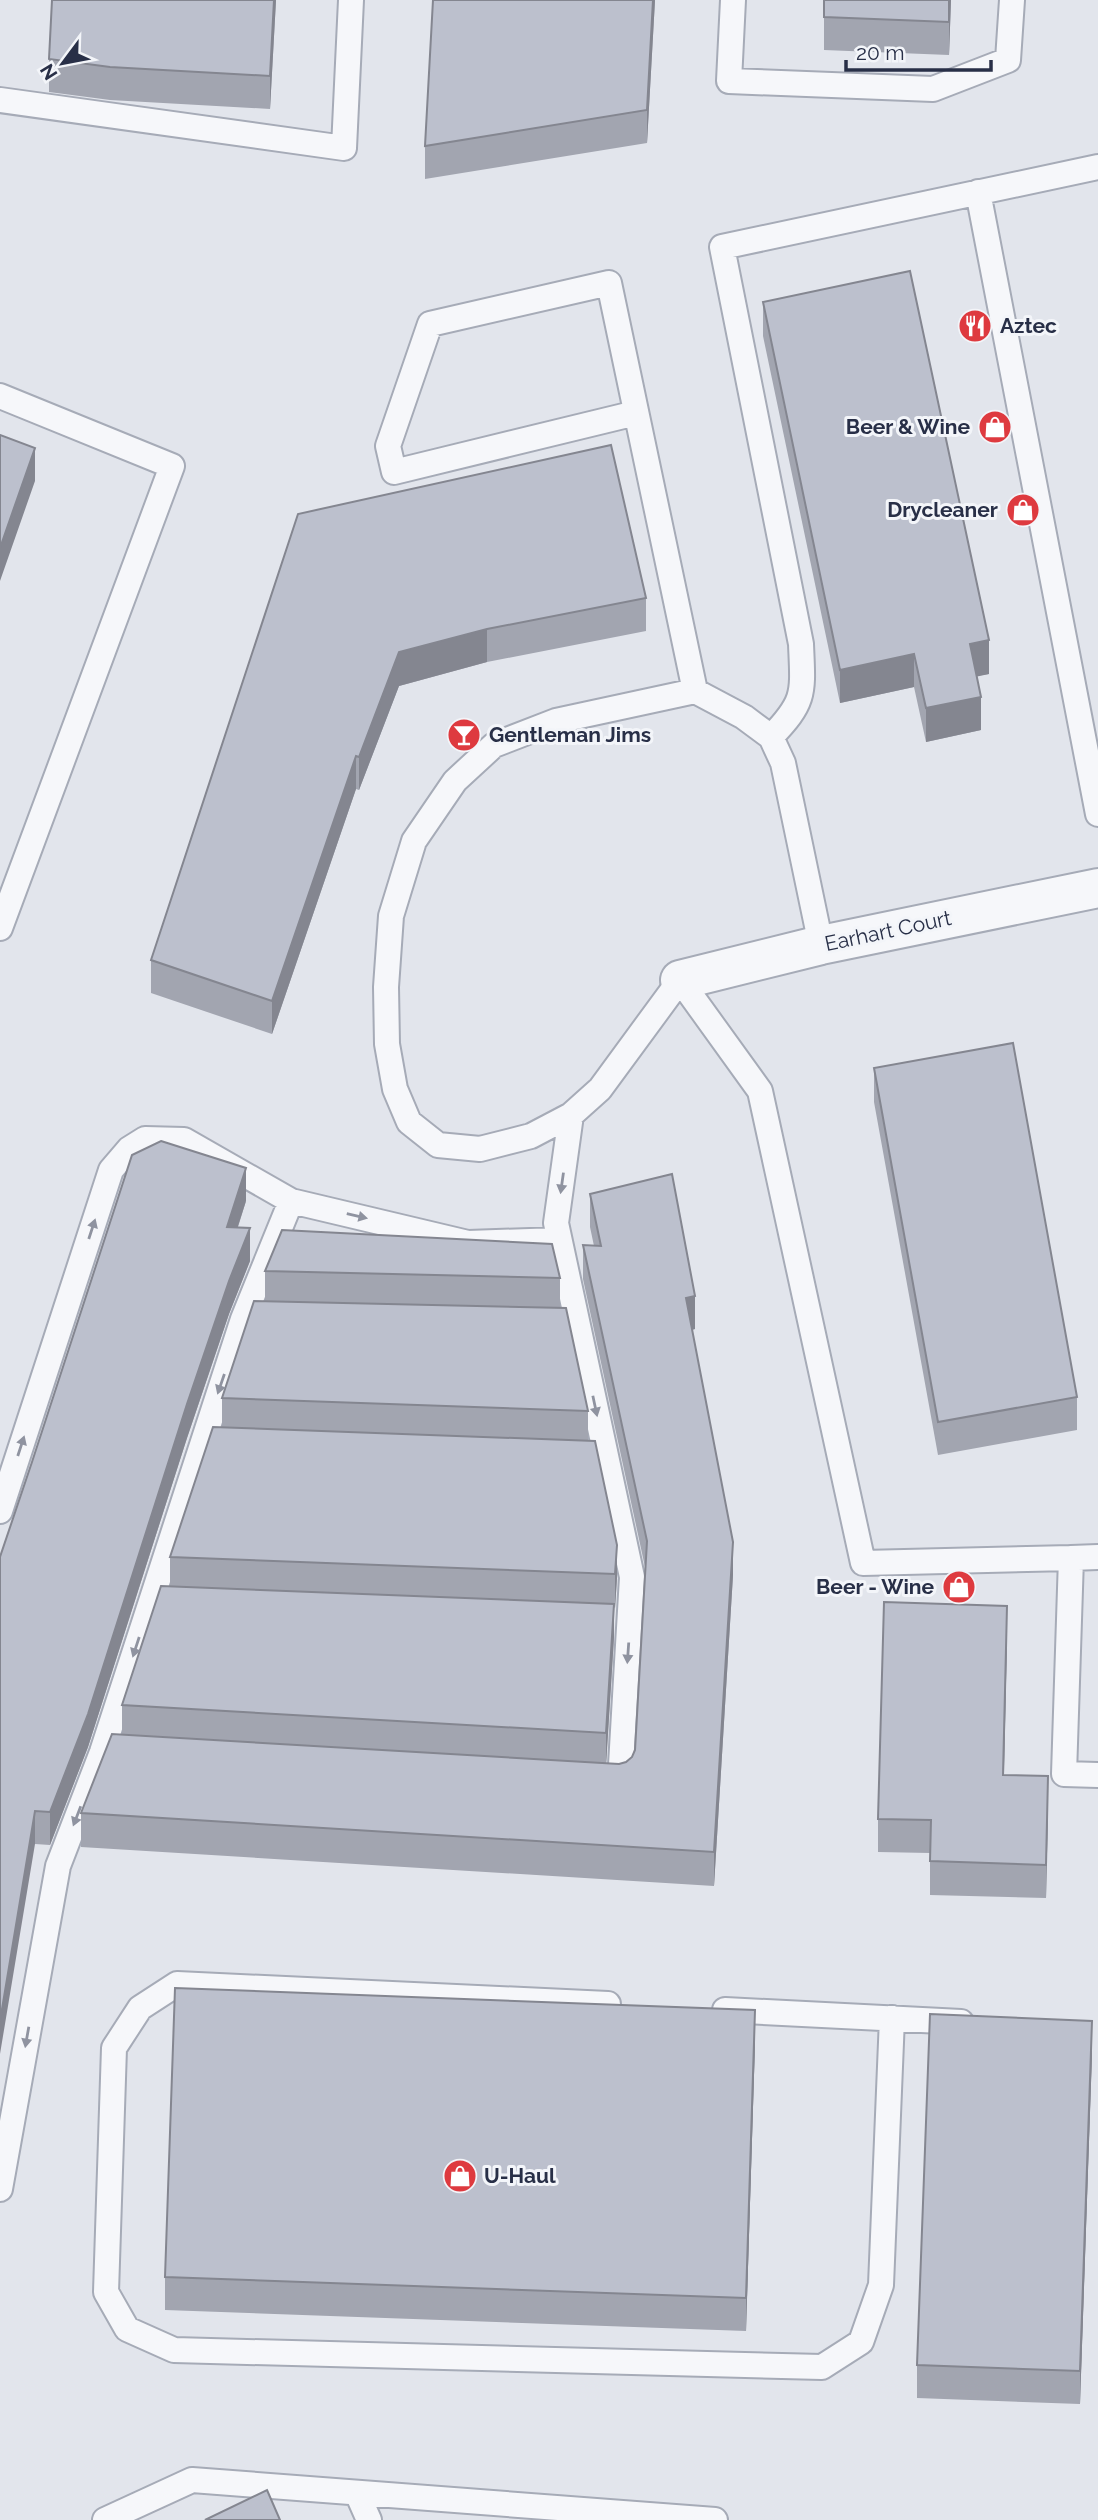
<svg xmlns="http://www.w3.org/2000/svg" width="1098" height="2520" viewBox="0 0 1098 2520" font-family="Raleway,sans-serif">
  <style>
    .lines { fill: none; stroke-linecap: round; stroke-linejoin: round }
    .service-casing { stroke: #a6abb7; stroke-width: 28 }
    .minor-casing { stroke: #a6abb7; stroke-width: 42 }
    .service { stroke: #f6f7fa; stroke-width: 24 }
    .minor { stroke: #f6f7fa; stroke-width: 38 }
    .wall { fill: #a2a5b0 }
    .shaded-wall { fill: #848690 }
    .building { fill: #bcc0cd; stroke: #848690; stroke-width: 2 }
    .oneway { fill: #8f93a0 }
    .labels { text-anchor: middle; stroke-width: 6; stroke-linejoin: round; paint-order: stroke }
    .poi-label { font-size: 21px; font-weight: bold; fill: #282f47; stroke: #f3f5f9; text-anchor: start }
    .street-label { font-size: 21px; fill: #282f47; stroke: #f3f5f9 }
  </style>
  <rect width="100%" height="100%" fill="#e2e5ec"/>
  <g class="lines">
    <defs>
      <path id="service" d="M733,0L729,81L933,89L1008,60L1012,0
        M0,100L344,148L351,0
        M978,192L1098,814
        M0,396L172,466L0,928
        M636,413L394,472L388,446L430,324L609,283L695,691
        M771,737C806,701 803,693 801,644L722,247L1098,167
        M821,945L783,763L771,737L744,717L695,691L556,721L494,745L455,781L414,841L391,916L386,987L387,1044L395,1089L409,1122L438,1145L480,1149L531,1136L571,1115L600,1089L680,980L760,1091L863,1563L1071,1558L1064,1774L1098,1775
        M571,1115L556,1223L632,1577L620,1782L606,1781
        M0,1511L111,1170L129,1149L145,1139L184,1140L291,1201L468,1243L559,1240
        M1071,1558L1098,1557
        M608,2004L177,1984L140,2008L114,2048L106,2292L127,2329L174,2350L822,2367L861,2342L881,2285L892,2018
        M725,2010L961,2022
        M0,2189L58,1866L102,1752L243,1319L291,1201
        M357,2493L369,2520
        M105,2520L192,2480L715,2520"/>
      <path id="minor" d="M680,980L821,945L1098,888"/>
    </defs>
    <!-- service casing -->
    <use href="#service" class="service-casing"/>
    <!-- minor casing -->
    <use href="#minor" class="minor-casing"/>
    <!-- service -->
    <use href="#service" class="service"/>
    <!-- minor -->
    <use href="#minor" class="minor"/>
  </g>
  <!-- wall -->
  <path class="wall" d="M52,0H276L270,109L110,100L49,92V59Z
    M433,0H655L647,143L425,179V146Z
    M824,0H951L949,55L824,50Z
    M763,302L989,674L976,676L981,730L926,742L914,687L840,703L763,336Z
    M298,514L646,598V631L487,662L399,686L359,790L356,789L272,1034L151,993V960Z
    M874,1068L1077,1397V1430L938,1455L874,1102Z
    M590,1194L695,1329L692,1330L733,1575L714,1886L81,1847V1813L122,1735V1705L170,1586V1557L222,1427V1398L265,1301V1271L560,1278V1308L588,1411V1441L617,1578L615,1608L614,1607V1637L606,1763L619,1764L626,1762L632,1757L635,1750L645,1567L583,1279V1245L594,1246L590,1227Z
    M246,1201L238,1227L250,1261L229,1314L187,1438L88,1747L50,1845L35,1844L0,1557Z
    M1007,1639L1004,1775L1048,1809L1046,1898L930,1895V1853L878,1852V1819Z
    M755,2043L746,2331L165,2310V2277Z
    M1092,2054L1080,2404L917,2398V2365Z"/>
  <!-- shaded-wall -->
  <path class="shaded-wall" d="M274,0H276L270,109V76Z
    M653,0H655L647,143V110Z
    M949,0H951L949,55Z
    M35,448V481L0,581V548Z
    M487,629V662L399,686L359,790V757L399,652Z
    M989,640V674L970,678V644Z
    M914,654V687L840,703V670Z
    M981,697V730L926,742V708Z
    M356,756V789L272,1034V1001Z
    M246,1168V1201L227,1260V1227Z
    M250,1228V1261L229,1314L187,1438L88,1747L50,1845V1812L229,1281Z
    M695,1296V1329L686,1331V1298Z
    M733,1542V1575L714,1886V1852Z
    M617,1545V1578L615,1608V1574Z
    M614,1604V1637L606,1766V1733Z
    M1007,1606V1639L1003,1808V1775Z
    M1048,1776V1809L1046,1898V1865Z
    M35,1811V1844L0,2054V2021Z
    M755,2010V2043L746,2331V2298Z
    M1092,2021V2054L1080,2404V2371Z"/>
  <!-- building -->
  <path class="building" d="M52,0H274L270,76L110,67L49,59Z
    M433,0H653L647,110L425,146Z
    M824,0H949V22L824,17Z
    M910,271L989,640L970,644L981,697L926,708L914,654L840,670L763,302Z
    M0,435L35,448L0,548Z
    M611,445L646,598L487,629L399,652L359,757L356,756L272,1001L151,960L298,514Z
    M1013,1043L1077,1397L938,1422L874,1068Z
    M161,1141L246,1168L227,1227L250,1228L229,1281L187,1404L88,1714L50,1812L35,1811L0,2021V1557L32,1462L132,1155Z
    M672,1174L695,1296L686,1298L733,1542L714,1852L81,1813L112,1734L619,1764L626,1762L632,1757L635,1750L647,1541L583,1245L601,1246L590,1194Z
    M282,1230L552,1244L560,1278L265,1271Z
    M254,1301L566,1308L588,1411L222,1398Z
    M213,1427L595,1441L617,1545L615,1574L170,1557Z
    M161,1586L614,1604L606,1733L122,1705Z
    M884,1602L1007,1606L1003,1775L1048,1776L1046,1865L930,1861L931,1820L878,1819Z
    M175,1988L755,2010L746,2298L165,2277Z
    M930,2014L1092,2021L1080,2371L917,2365Z
    M267,2490L280,2520H205Z"/>
  <!-- one-way arrows -->
  <defs><path id="oneway-solid" d="M-6-.8H1V-3.2L6.5 0L1 3.2V.8H-6Z" transform="scale(1.75)"/></defs>
  <g class="oneway">
    <use href="#oneway-solid" transform="translate(562 1183) rotate(98)"/>
    <use href="#oneway-solid" transform="translate(357 1216) rotate(13)"/>
    <use href="#oneway-solid" transform="translate(92 1229) rotate(-72)"/>
    <use href="#oneway-solid" transform="translate(221 1384) rotate(109)"/>
    <use href="#oneway-solid" transform="translate(595 1406) rotate(78)"/>
    <use href="#oneway-solid" transform="translate(21 1446) rotate(-72)"/>
    <use href="#oneway-solid" transform="translate(136 1647) rotate(108)"/>
    <use href="#oneway-solid" transform="translate(628 1653) rotate(94)"/>
    <use href="#oneway-solid" transform="translate(77 1816) rotate(111)"/>
    <use href="#oneway-solid" transform="translate(27 2037) rotate(100)"/>
  </g>
  <!-- icons -->
  <defs>
    <symbol id="restaurant-disc" viewBox="-11 -11 22 22"><circle r="9.5" fill="#de3a3f" stroke="#f3f5f9"/><path d="M-5-6h1v4h1v-4h1v4h1v-4h1v5L-1.5 .5V6h-2V.5L-5-1ZM5-6V6H3V1.5H1.5Q1.5-4 5-6Z" fill="#fff"/></symbol>
    <symbol id="shop-disc" viewBox="-11 -11 22 22"><circle r="9.5" fill="#de3a3f" stroke="#f3f5f9"/><path d="M-5-2.5h2.3a2.7 3.5 0 0 1 5.4 0H5L5.5 6h-11ZM-1.5-2.5h3a1.5 2.3 0 0 0-3 0Z" fill="#fff"/></symbol>
    <symbol id="bar-disc" viewBox="-11 -11 22 22"><circle r="9.5" fill="#de3a3f" stroke="#f3f5f9"/><path d="M-6-5H6L.8 .8V4.5H3.5V6h-7V4.5H-.8V.8Z" fill="#fff"/></symbol>
  </defs>
  <g fill-rule="evenodd">
    <use href="#restaurant-disc" x="956" y="307" width="38" height="38"/>
    <use href="#shop-disc" x="976" y="408" width="38" height="38"/>
    <use href="#shop-disc" x="1004" y="491" width="38" height="38"/>
    <use href="#bar-disc" x="445" y="716" width="38" height="38"/>
    <use href="#shop-disc" x="940" y="1568" width="38" height="38"/>
    <use href="#shop-disc" x="441" y="2157" width="38" height="38"/>
  </g>
  <g class="labels">
    <!-- poi labels -->
    <g class="poi-label">
      <text x="1000" y="333">Aztec</text>
      <text x="970" y="434" text-anchor="end">Beer &amp; Wine</text>
      <text x="998" y="517" text-anchor="end">Drycleaner</text>
      <text x="489" y="742">Gentleman Jims</text>
      <text x="934" y="1594" text-anchor="end">Beer - Wine</text>
      <text x="484" y="2183">U-Haul</text>
    </g>
    <!-- street labels -->
    <g class="street-label">
      <text transform="translate(888 931) rotate(-12)" y="7">Earhart Court</text>
    </g>
  </g>
  <!-- north arrow -->
  <g transform="translate(63 63) rotate(238)" stroke="#f3f5f9" stroke-width="5" paint-order="stroke">
  <path d="M0-5L12 26L0 18L-12 26Z" fill="#282f47"/>
  <text y="-10" font-size="19" font-weight="bold" text-anchor="middle" fill="#282f47">N</text>
  </g>
  <!-- scale -->
  <path d="M846 60v10h145v-10" fill="none" stroke="#282f47" stroke-width="3.5"/>
  <text x="856" y="60" font-size="21" fill="#282f47" stroke="#f3f5f9" stroke-width="5" paint-order="stroke">20 m</text>
</svg>
